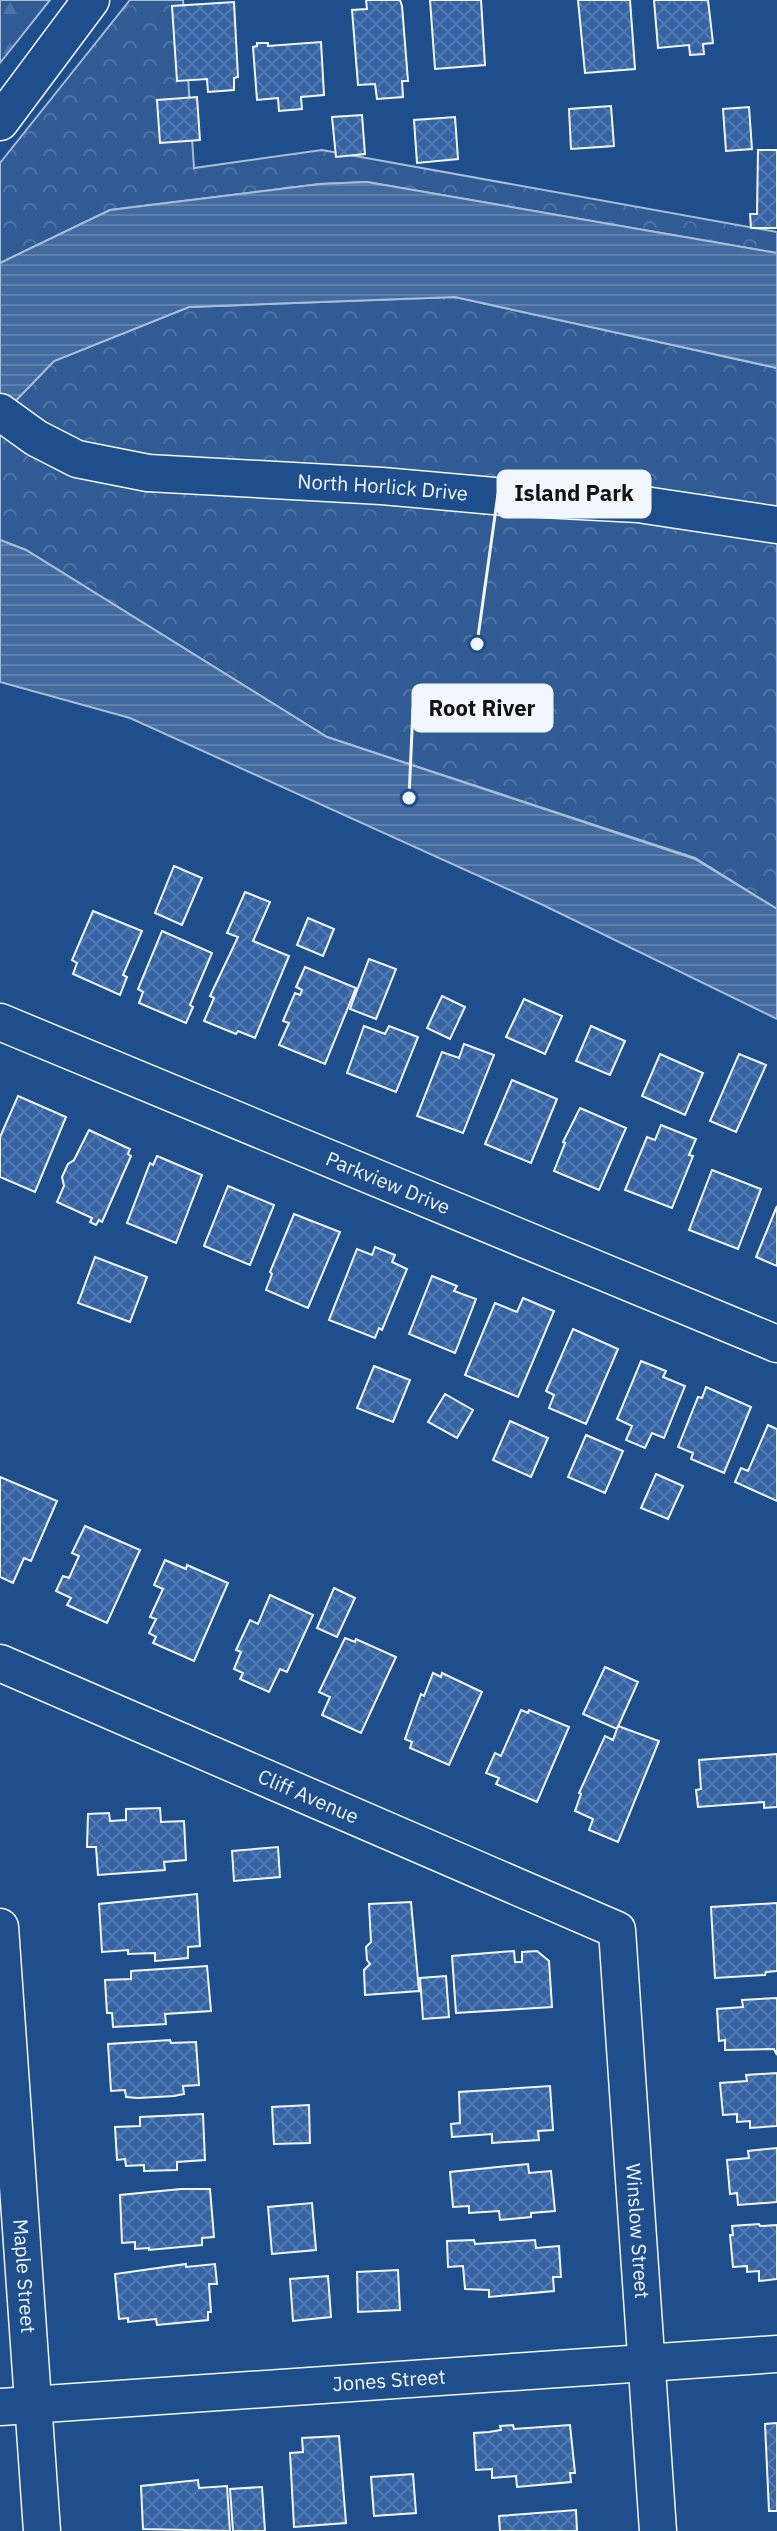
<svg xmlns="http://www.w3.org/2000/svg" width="777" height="2531" viewBox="0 0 777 2531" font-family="'IBM Plex Sans',sans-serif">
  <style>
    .forest { fill: url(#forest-firs); stroke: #a8bbd7; stroke-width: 2 }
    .park { fill: url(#park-crowns); stroke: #a8bbd7; stroke-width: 2 }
    .water { fill: url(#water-rules); stroke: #a8bbd7; stroke-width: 2 }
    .building { fill: url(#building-cross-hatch); stroke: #f2f6ff; stroke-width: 2 }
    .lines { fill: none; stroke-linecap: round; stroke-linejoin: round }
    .street-casing { stroke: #f2f6ff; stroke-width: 39 }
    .street { stroke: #1f4e8c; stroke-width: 36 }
    .labels { text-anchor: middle; stroke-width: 6; stroke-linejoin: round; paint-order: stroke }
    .street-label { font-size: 20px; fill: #f2f6ff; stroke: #1f4e8c }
    .leader { fill: none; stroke: #f2f6ff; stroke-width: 3 }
    .callout-dot { fill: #f2f6ff; stroke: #1f4e8c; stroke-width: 3 }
    .callout { fill: #f2f6ff; stroke: #f2f6ff; stroke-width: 3 }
    .callout-label { font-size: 22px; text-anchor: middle; font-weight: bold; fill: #111 }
  </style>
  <defs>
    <pattern id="forest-firs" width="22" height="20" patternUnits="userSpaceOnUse" patternTransform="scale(2)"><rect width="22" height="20" fill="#305b95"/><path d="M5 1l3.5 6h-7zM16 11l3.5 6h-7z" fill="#4e73a5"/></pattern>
    <pattern id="park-crowns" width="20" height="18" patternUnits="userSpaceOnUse" patternTransform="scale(2)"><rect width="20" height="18" fill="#305b95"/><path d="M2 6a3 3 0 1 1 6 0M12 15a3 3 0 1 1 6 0" fill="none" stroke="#4e73a5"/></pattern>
    <pattern id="water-rules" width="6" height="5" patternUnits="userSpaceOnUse" patternTransform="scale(2)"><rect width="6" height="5" fill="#446ba0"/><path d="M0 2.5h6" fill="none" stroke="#5f81ae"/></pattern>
    <pattern id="building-cross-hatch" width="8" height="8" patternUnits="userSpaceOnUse" patternTransform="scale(2)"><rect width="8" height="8" fill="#3563a3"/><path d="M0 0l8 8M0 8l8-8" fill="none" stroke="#537ab1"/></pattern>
  </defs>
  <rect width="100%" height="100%" fill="#1f4e8c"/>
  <!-- forest -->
  <path class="forest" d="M0,0H50L0,63Z"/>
  <!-- park -->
  <path class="park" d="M130,0H183L194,168L322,150L777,232V253L367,182L320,184L110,210L0,263V163Z
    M455,297L777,368V909L695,858L327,737L26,550L0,540V417L54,361L189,307Z"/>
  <!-- water -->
  <path class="water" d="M367,182L777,253V368L455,297L189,307L54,361L0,417V263L110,210L320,184Z
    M0,540L26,550L327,737L695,859L777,909V1019L543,905L130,718L0,682Z"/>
  <!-- building -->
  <path class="building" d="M366,0H400L402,6L408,81H402L403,97L377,99L375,84L358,85L352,10L367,9Z
    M430,0H481L485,65L435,69Z
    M578,0H630L635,69L585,73Z
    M654,0H708L713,43L703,44L704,54L690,55L689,45L658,48Z
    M234,2L238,77L234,78V90L208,92L207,79L177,81L172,6Z
    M321,42L324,95L301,97L302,109L279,111L278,98L257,100L253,47L257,46V43H268V46Z
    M197,97L200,140L160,143L157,100Z
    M611,106L614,146L571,149L569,109Z
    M749,107L752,149L726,151L723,109Z
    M362,115L365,154L336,157L332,117Z
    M455,117L458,159L417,163L414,120Z
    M758,150H777V228H751L750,214H757Z
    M174,866L202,878L182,925L155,913Z
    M245,892L270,902L253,941L289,956L255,1038L238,1031L236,1034L204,1021L214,998L210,996L238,937L227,933Z
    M93,911L142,931L123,975L127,977L120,995L73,974L77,963L72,960Z
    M308,918L334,929L323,956L297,945Z
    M162,931L212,953L190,1005L193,1007L186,1023L139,1003L143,992L138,989Z
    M369,959L396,969L376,1019L350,1009Z
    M305,967L356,988L325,1064L279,1045L289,1023L283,1021L295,993L300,995L302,990L296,987Z
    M442,996L465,1007L450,1039L427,1028Z
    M524,999L562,1016L545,1054L506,1037Z
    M364,1026L385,1034L389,1026L418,1037L396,1092L347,1073Z
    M591,1026L625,1041L610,1075L576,1061Z
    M464,1044L494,1055L463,1133L417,1116L442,1052L459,1058Z
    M660,1054L703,1073L685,1115L642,1096Z
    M739,1054L766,1065L736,1132L710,1121Z
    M512,1080L557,1099L531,1163L485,1144Z
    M18,1096L66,1117L35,1192L0,1177V1137Z
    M580,1108L626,1128L599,1190L554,1171L565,1143L563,1142Z
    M661,1125L696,1139L689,1155L693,1156L672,1208L625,1190L647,1137L655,1140Z
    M89,1130L130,1149L128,1154L131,1156L102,1222L99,1220L96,1225L90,1222L92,1218L57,1202L64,1186L62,1177L68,1164L74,1160Z
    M157,1156L202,1175L176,1243L127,1223L150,1163L153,1165Z
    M712,1170L761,1189L738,1249L689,1230Z
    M228,1186L274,1205L250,1265L204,1246Z
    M777,1206V1266L756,1257Z
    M294,1214L340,1232L308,1308L266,1290L272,1274L270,1272Z
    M375,1247L395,1255L392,1262L407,1269L382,1330L379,1328L375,1338L329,1320L357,1249L372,1255Z
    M95,1257L147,1277L130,1322L78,1303Z
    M432,1276L457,1286L454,1291L476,1299L455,1353L409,1334Z
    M523,1298L554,1311L518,1397L465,1375L495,1303L517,1312Z
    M573,1329L618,1349L586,1424L549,1408L554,1395L546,1391Z
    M641,1361L666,1371L663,1377L685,1386L664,1438L652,1433L645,1448L626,1440L632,1426L617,1419Z
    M374,1366L410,1380L393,1422L357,1408Z
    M706,1387L751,1407L724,1473L691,1459L693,1453L678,1447L698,1397L702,1398Z
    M445,1394L473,1410L457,1438L428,1422Z
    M510,1421L548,1438L531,1477L493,1460Z
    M768,1425L777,1429V1501L735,1482L741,1468L748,1471Z
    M586,1435L623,1451L605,1493L568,1477Z
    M656,1474L683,1486L668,1519L641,1508Z
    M0,1477L57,1501L31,1561L24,1558L13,1583L0,1577Z
    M85,1526L140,1550L107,1623L67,1605L71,1598L56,1591L63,1576L69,1578L79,1556L72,1553Z
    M165,1560L186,1569L187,1565L228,1583L194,1661L153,1643L156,1637L149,1633L156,1619L150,1617L163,1589L154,1585Z
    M334,1588L355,1598L337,1637L317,1628Z
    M270,1595L313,1615L287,1672L280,1669L269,1692L240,1679L243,1673L234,1669L241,1652L236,1650L250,1620L258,1624Z
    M345,1638L355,1642L356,1639L396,1657L361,1733L322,1715L330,1697L319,1692Z
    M605,1667L638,1682L617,1729L583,1714Z
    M433,1673L441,1677L442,1673L482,1692L449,1765L410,1748L412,1742L405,1739L421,1694L424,1696Z
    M521,1710L528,1713L529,1710L569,1727L537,1802L496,1784L499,1778L486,1773L495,1753L501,1756Z
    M618,1726L659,1741L618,1842L589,1830L593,1819L575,1811L581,1794L579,1793L605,1736L613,1740Z
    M777,1754V1807L764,1808V1802L698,1807L696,1790L701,1789L699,1760Z
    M160,1808L161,1822L184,1821L186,1860L164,1862L165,1870L98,1875L96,1847H87L88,1814L109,1813L110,1821L126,1820V1809Z
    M278,1847L280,1877L234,1881L232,1851Z
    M197,1894L200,1946L188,1947V1958L155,1961V1953L128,1954V1950L102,1952L99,1904Z
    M411,1902L419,1991L365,1995L364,1970L370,1964L367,1960L366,1947L371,1942L369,1904Z
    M777,1903V1971L766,1972L765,1975L715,1978L711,1907Z
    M514,1951L515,1962H522V1952L537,1951L549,1961L552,2007L456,2013L452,1956Z
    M207,1966L211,2011L165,2014L166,2024L113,2027L112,2013H107L105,1980L131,1979V1971Z
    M446,1976L449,2017L423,2019L420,1978Z
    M777,1998V2055L774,2049L725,2050V2040L719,2041L717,2009L743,2007L742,2000Z
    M170,2040L171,2043L196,2042L199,2085L183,2086L184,2094L174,2096L138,2098L126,2097L125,2090L111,2091L108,2044Z
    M777,2073V2126L750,2128V2121L737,2122V2114L723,2115L720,2083L747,2081L746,2075Z
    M550,2086L553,2130L538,2131L539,2140L492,2143V2134L452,2137L451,2124L460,2123L459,2092Z
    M309,2105L310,2143L274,2144L272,2107Z
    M203,2114L205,2160L177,2162V2170L144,2171V2165L126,2166L125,2159L117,2160L115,2127L140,2126V2117Z
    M777,2148V2202L738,2205L737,2193L730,2194L727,2160L749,2158L748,2151Z
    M528,2164L529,2173L551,2171L555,2211L531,2213V2217L500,2220L499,2211L469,2213V2206L453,2207L450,2172Z
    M181,2189H210L214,2237L202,2238V2245L149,2250V2248L135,2249V2242L122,2243L120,2195Z
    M312,2203L316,2250L272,2254L268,2207Z
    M759,2224L760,2226L777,2225V2279L759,2281V2271L747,2272V2266L733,2267L730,2235H733L732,2226Z
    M474,2240L475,2244L535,2240L536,2248L559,2246L561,2277H553L554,2291L489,2297V2290L465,2289L463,2266L448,2267L447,2241Z
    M186,2264V2267L215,2264L217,2284H209L211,2312H208V2320L157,2325L156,2319L128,2322V2318L119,2319L115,2274Z
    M398,2270L400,2310L358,2312L357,2272Z
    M328,2276L331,2317L293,2321L290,2279Z
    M777,2423V2511H769L765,2424Z
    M513,2425L514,2429L570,2425L575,2473H570L571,2482L517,2487L516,2476L492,2478V2469L476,2470L474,2433L489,2432L501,2430L500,2426Z
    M339,2436L346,2523L294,2527L290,2453L303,2452L302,2438Z
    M413,2474L416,2513L374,2516L371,2477Z
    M198,2480L199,2488L227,2486L230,2531L143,2529L141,2486Z
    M262,2487L265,2531H233L230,2489Z
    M576,2510L577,2531H500L499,2516Z"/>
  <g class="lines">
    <defs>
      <g id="street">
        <path d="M0,122L91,0"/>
        <path id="s1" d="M0,412L36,438L77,459L148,473L382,486L505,497L638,504L777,525"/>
        <path id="s2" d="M0,1022L777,1344"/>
        <path id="s3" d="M0,1663L617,1930L658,2531"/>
        <path id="s4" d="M0,1927L42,2531"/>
        <path id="s5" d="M0,2407L777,2354"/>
      </g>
    </defs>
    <!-- street casing -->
    <use href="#street" class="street-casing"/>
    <!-- street -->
    <use href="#street" class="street"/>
  </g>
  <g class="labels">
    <!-- street labels -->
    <g class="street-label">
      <text dy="7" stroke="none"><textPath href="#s1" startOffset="398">North Horlick Drive</textPath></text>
      <text dy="7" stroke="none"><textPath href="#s2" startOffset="420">Parkview Drive</textPath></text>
      <text dy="7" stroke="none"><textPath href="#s3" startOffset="336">Cliff Avenue</textPath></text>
      <text dy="7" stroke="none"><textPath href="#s3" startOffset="974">Winslow Street</textPath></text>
      <text dy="7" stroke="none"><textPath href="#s4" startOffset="350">Maple Street</textPath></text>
      <text dy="7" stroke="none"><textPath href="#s5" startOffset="390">Jones Street</textPath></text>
    </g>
  </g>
  <!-- callouts -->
  <path class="leader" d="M477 644L498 494M409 798L413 708"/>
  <g class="callout-dot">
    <circle cx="477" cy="644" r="8"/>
    <circle cx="409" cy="798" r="8"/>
  </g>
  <g class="callout">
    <rect x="498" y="471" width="152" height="46" rx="8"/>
    <rect x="413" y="685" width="139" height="46" rx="8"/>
  </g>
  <g class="callout-label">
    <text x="574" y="501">Island Park</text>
    <text x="482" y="716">Root River</text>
  </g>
</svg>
